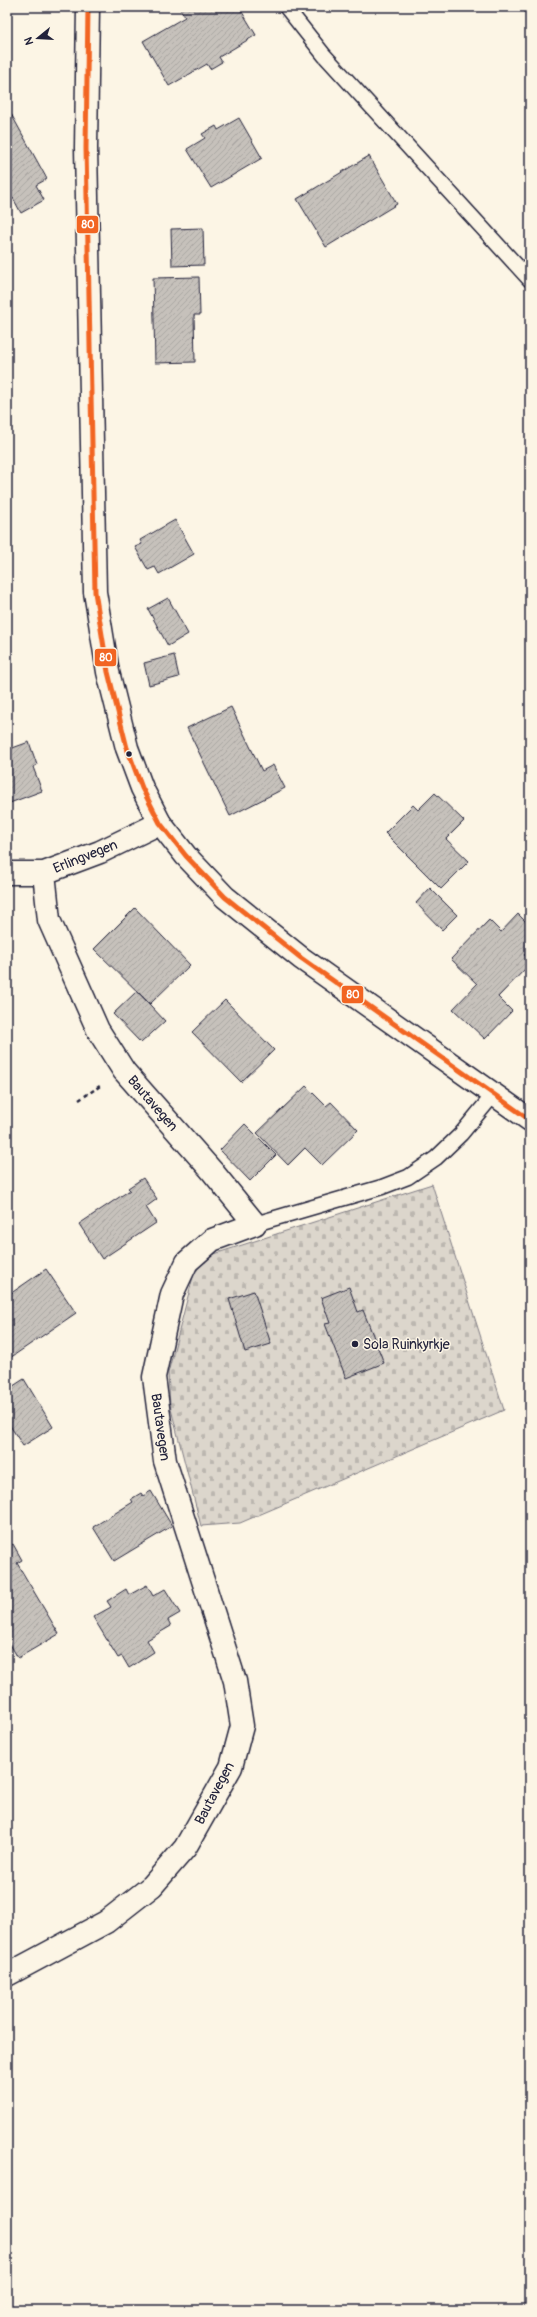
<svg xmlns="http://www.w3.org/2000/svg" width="537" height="2317" viewBox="0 0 537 2317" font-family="Pangolin,sans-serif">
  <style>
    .cemetery { fill: url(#cemetery-stones); stroke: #7f7c84 }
    .building { fill: url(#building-hatch); stroke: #22223b }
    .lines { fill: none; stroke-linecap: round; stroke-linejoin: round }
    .lane-casing { stroke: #22223b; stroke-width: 17 }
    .street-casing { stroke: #22223b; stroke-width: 25 }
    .secondary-casing { stroke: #22223b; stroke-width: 25 }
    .path { stroke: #22223b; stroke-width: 2.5; stroke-dasharray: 4 3; stroke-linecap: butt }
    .lane { stroke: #fcf5e5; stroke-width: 14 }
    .street { stroke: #fcf5e5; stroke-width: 22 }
    .secondary { stroke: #fcf5e5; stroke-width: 22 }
    .bus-1-casing { stroke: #fcf5e5; stroke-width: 8 }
    .bus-1 { stroke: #f26522; stroke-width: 5 }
    .bus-dot { fill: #22223b; stroke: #fcf5e5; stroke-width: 1.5 }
    .labels { text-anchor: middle; stroke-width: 3; stroke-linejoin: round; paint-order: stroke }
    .street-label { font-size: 14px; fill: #22223b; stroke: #fcf5e5 }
    .poi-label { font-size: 14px; fill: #22223b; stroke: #fcf5e5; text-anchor: start }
    .line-badge { stroke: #fcf5e5; stroke-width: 1.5 }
    .badge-label { font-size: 11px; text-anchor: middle; font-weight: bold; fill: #fff }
  </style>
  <defs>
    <pattern id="cemetery-stones" width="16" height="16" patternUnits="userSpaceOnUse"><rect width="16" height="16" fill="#dcd6cc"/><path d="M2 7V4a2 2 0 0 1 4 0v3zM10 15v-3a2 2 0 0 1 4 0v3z" fill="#bcb7b0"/></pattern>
    <pattern id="building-hatch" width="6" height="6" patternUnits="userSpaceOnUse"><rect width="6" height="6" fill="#c6c1bb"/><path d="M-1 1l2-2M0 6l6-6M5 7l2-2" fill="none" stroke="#aaa6a2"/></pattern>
  </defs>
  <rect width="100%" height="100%" fill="#fcf5e5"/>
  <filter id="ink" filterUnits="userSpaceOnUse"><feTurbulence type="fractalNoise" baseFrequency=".025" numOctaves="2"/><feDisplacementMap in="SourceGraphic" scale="8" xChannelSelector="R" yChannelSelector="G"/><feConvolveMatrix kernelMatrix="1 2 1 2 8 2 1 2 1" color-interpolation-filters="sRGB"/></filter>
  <g filter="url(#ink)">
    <!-- cemetery -->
    <path class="cemetery" d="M432,1184L504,1410L240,1523L201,1526L170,1405L168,1373L194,1273L208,1256Z"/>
    <!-- building -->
    <path class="building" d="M179,7H239L256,35L219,57L222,62L210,69L207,64L169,86L143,41L185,17Z
      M10,112L47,179L36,185L44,200L21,213L13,198L7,201V113Z
      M239,118L262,158L211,188L187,149L205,138L202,134L216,126L218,130Z
      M369,156L397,204L326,247L297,199Z
      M203,228L204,265L172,266L171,229Z
      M199,277L200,315H194L195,362L155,363L153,278Z
      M175,520L194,554L159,574L155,567L148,570L135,547L142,544L140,540Z
      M168,598L188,634L168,646L148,609Z
      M174,655L179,677L149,685L144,663Z
      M231,707L262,771L273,765L285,788L230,816L187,728Z
      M29,742L37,765L33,767L42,791L7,804V750Z
      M435,793L464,821L446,839L469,861L441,889L385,833L413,805L418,810Z
      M430,888L457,915L442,930L416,903Z
      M135,908L190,965L150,1004L94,949Z
      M518,914L530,926V949L524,955L530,960V964L498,997L512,1011L485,1039L453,1009L477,984L451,959L489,920L501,932Z
      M137,991L165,1021L141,1043L113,1014Z
      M225,1000L274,1050L241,1082L192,1032Z
      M306,1086L326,1106L331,1102L358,1130L322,1165L305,1148L288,1165L257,1133Z
      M245,1124L276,1155L250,1181L220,1150Z
      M143,1178L157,1199L146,1207L156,1223L102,1259L79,1224L130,1190L128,1188Z
      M46,1269L76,1313L7,1360V1296Z
      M349,1287L358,1312L363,1310L384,1363L346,1378L325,1324L330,1323L321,1298Z
      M254,1291L271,1344L245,1352L229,1299Z
      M24,1379L53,1427L23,1446L7,1421V1390Z
      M151,1491L172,1526L114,1561L93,1527L133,1502L131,1499L141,1493L143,1496Z
      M13,1544L22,1560L17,1563L59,1634L18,1658L7,1639V1545L8,1547Z
      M147,1585L153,1596L165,1589L180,1613L168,1620L171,1626L147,1640L154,1652L129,1668L122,1656L118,1658L93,1617L111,1607L107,1601L126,1589L129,1595Z"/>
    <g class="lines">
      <defs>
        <path id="lane" d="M286,7L324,55L530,280
          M255,1224L382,1187L408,1177L436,1158L461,1134L494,1094"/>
        <path id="street" d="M7,873H44L100,852L160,823
          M7,1975L106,1922L152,1886L185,1848L231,1767L242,1726L235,1681L165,1461L154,1377L172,1294L187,1262L212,1240L255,1224L212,1171L124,1071L98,1030L49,920L44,873"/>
        <path id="secondary" d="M88,7L86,148L95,592L108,672L127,748L142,788L160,823L186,856L225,897L301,958L530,1120"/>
      </defs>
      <!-- lane casing -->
      <use href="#lane" class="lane-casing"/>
      <!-- street casing -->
      <use href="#street" class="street-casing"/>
      <!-- secondary casing -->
      <use href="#secondary" class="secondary-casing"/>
      <!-- path -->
      <path class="path" d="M79,1100L100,1086"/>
      <!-- lane -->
      <use href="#lane" class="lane"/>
      <!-- street -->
      <use href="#street" class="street"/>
      <!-- secondary -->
      <use href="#secondary" class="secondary"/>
      <defs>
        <path id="bus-1" d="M88,7L86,148L95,592L108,672L127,748L142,788L160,823L186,856L225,897L301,958L530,1120"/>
      </defs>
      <!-- bus-1 casing -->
      <use href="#bus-1" class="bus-1-casing"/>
      <!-- bus-1 -->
      <use href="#bus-1" class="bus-1"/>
    </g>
  </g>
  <!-- markers -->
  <g class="bus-dot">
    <circle cx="129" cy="754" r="3.5"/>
    <circle cx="355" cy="1344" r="4"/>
  </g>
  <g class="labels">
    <!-- street labels -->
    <g class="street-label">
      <text transform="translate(85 856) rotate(-22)" y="5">Erlingvegen</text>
      <text transform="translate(153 1103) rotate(49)" y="5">Bautavegen</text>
      <text transform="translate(161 1427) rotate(82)" y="5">Bautavegen</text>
      <text transform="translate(214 1793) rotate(-62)" y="5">Bautavegen</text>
    </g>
    <!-- poi labels -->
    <g class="poi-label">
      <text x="363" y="1349">Sola Ruinkyrkje</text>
    </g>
  </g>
  <g class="line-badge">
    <rect x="76" y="215" width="23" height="19" rx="4" fill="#f26522"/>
    <rect x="94" y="648" width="23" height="19" rx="4" fill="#f26522"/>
    <rect x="341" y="985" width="23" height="19" rx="4" fill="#f26522"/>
  </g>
  <g class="badge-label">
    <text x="88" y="228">80</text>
    <text x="106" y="661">80</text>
    <text x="353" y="998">80</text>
  </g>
  <!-- margin -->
  <rect width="537" height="2317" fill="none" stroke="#fcf5e5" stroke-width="24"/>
  <rect x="12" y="12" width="513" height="2293" fill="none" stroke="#22223b" stroke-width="1.5" filter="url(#ink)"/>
  <!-- north arrow -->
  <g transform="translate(38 38) rotate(252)" stroke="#fcf5e5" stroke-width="3" paint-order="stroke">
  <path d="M0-3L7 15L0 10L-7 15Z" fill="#22223b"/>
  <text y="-6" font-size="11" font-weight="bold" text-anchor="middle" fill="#22223b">N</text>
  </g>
</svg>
